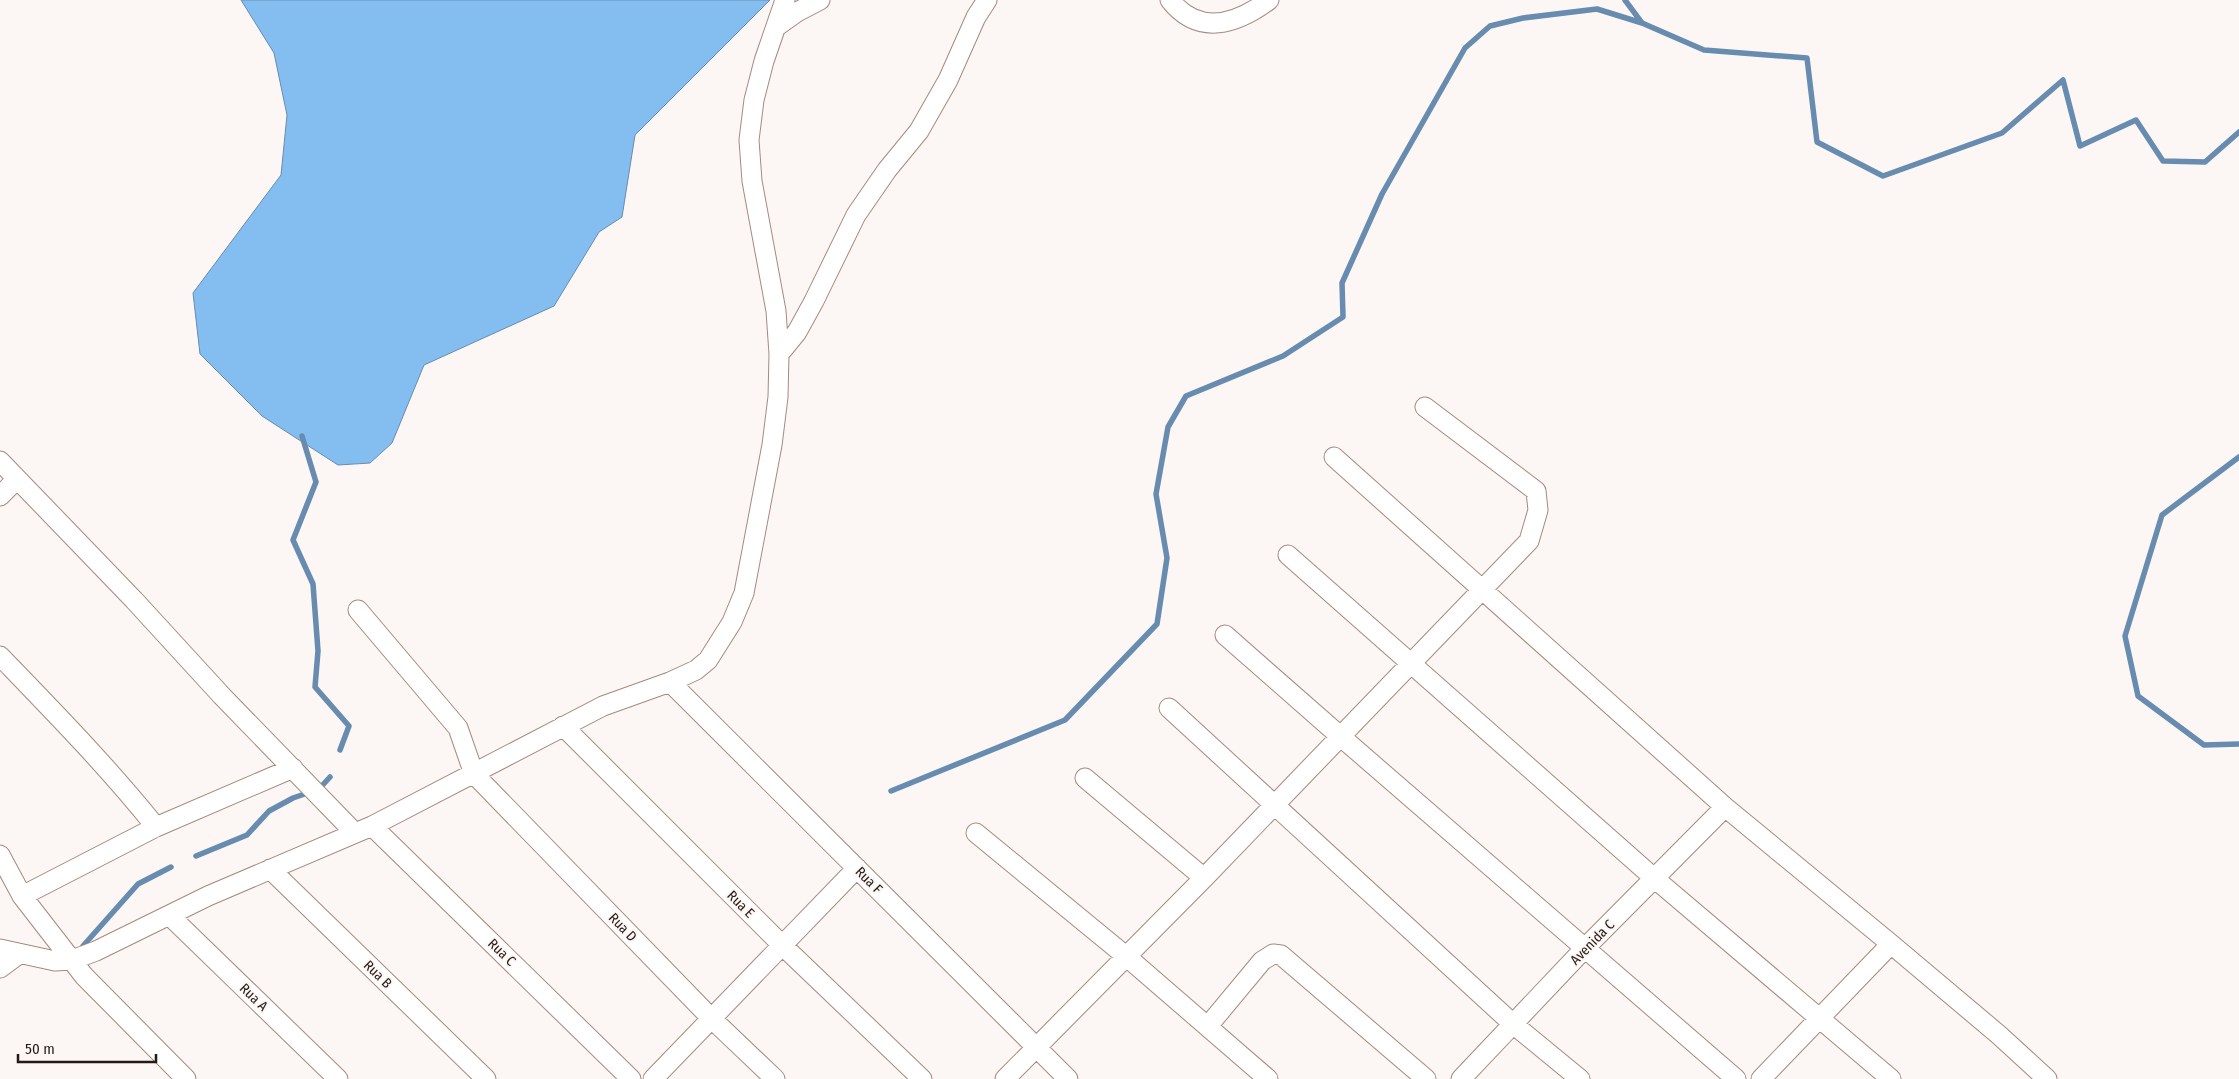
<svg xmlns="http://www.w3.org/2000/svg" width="2239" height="1079" viewBox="0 0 2239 1079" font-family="'Fira Sans Condensed',sans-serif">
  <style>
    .water { fill: #84bef1; stroke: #678caf }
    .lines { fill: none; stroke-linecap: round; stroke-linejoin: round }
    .stream { stroke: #678caf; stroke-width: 5.5 }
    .street-casing { stroke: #a48a7e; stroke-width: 21 }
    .street { stroke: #fff; stroke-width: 19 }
    .labels { text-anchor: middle; stroke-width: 4; stroke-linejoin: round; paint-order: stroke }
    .street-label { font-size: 14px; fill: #231915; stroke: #fcf6f4 }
  </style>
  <rect width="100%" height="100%" fill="#fcf6f4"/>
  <!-- water -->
  <path class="water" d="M241,0H770L635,135L622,217L599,232L554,306L424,365L392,443L370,463L338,465L262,416L200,354L193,293L281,175L287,115L274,53Z"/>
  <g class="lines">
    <!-- stream -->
    <path class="stream" d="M1625,0L1642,23L1704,50L1807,58L1817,142L1883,176L2002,133L2063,80L2080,146L2136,120L2163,161L2205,162L2239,132
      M302,436L316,482L293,540L313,584L318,651L315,687L349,726L340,750
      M2239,457L2162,515L2125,636L2138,696L2204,745L2239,744
      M891,791L1065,720L1157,624L1167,558L1156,494L1168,427L1186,396L1283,356L1343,317L1342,283L1382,194L1465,48L1490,26L1523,18L1597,9L1642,23
      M196,856L247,835L269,811L293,798L319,789L330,777
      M83,946L138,884L171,867"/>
    <defs>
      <path id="street" d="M1170,0C1199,37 1237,24 1269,0
        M776,27L797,12L820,0
        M779,354L797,332L814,301L856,215L887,170L919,131L948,80L976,17L987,0
        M1334,457L1725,807L1891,944L1999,1035L2047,1079
        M0,461L134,600L222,696L354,832
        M0,496L17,479
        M1288,555L1654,878L1891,1079
        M358,610L458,728L474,774L711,1018L775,1079
        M1225,635L1340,736L1736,1079
        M0,656C54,712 107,766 156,827
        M670,682L1068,1079
        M1169,708L1513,1024L1580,1079
        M563,726L782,945L922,1079
        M1085,778L1204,878
        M372,826L631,1079
        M976,833L1127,957L1268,1079
        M0,855L22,896L84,976L186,1079
        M270,869L486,1079
        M22,896L156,827L293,768
        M170,916L338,1079
        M0,949L55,961L72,960L96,951L208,896L372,826L603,706L670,682L696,670L708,660L732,622L744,593L772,445L778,397L779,354L776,311L752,181L749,140L754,100L764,61L785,0
        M0,968L19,954
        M1208,1026L1262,961L1273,954L1281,955L1426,1079
        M653,1079L857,868
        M1005,1079L1204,878L1529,541L1538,510L1536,491L1425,407
        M1461,1079L1585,948L1725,807
        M1761,1079L1891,944"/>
    </defs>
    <!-- street casing -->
    <use href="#street" class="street-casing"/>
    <!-- street -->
    <use href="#street" class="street"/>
  </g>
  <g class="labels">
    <!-- street labels -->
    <g class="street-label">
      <text transform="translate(869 880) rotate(45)" y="5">Rua F</text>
      <text transform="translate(741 904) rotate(45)" y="5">Rua E</text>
      <text transform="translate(623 927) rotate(46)" y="5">Rua D</text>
      <text transform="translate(1592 942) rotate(-46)" y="5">Avenida C</text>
      <text transform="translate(502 952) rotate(44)" y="5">Rua C</text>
      <text transform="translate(378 974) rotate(44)" y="5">Rua B</text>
      <text transform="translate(254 997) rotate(44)" y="5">Rua A</text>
    </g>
  </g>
  <!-- scale -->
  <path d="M18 1054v8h138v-8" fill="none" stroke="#231915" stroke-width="2.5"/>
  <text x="25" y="1054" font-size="15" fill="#231915" stroke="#fcf6f4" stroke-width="4" paint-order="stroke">50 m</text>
</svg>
